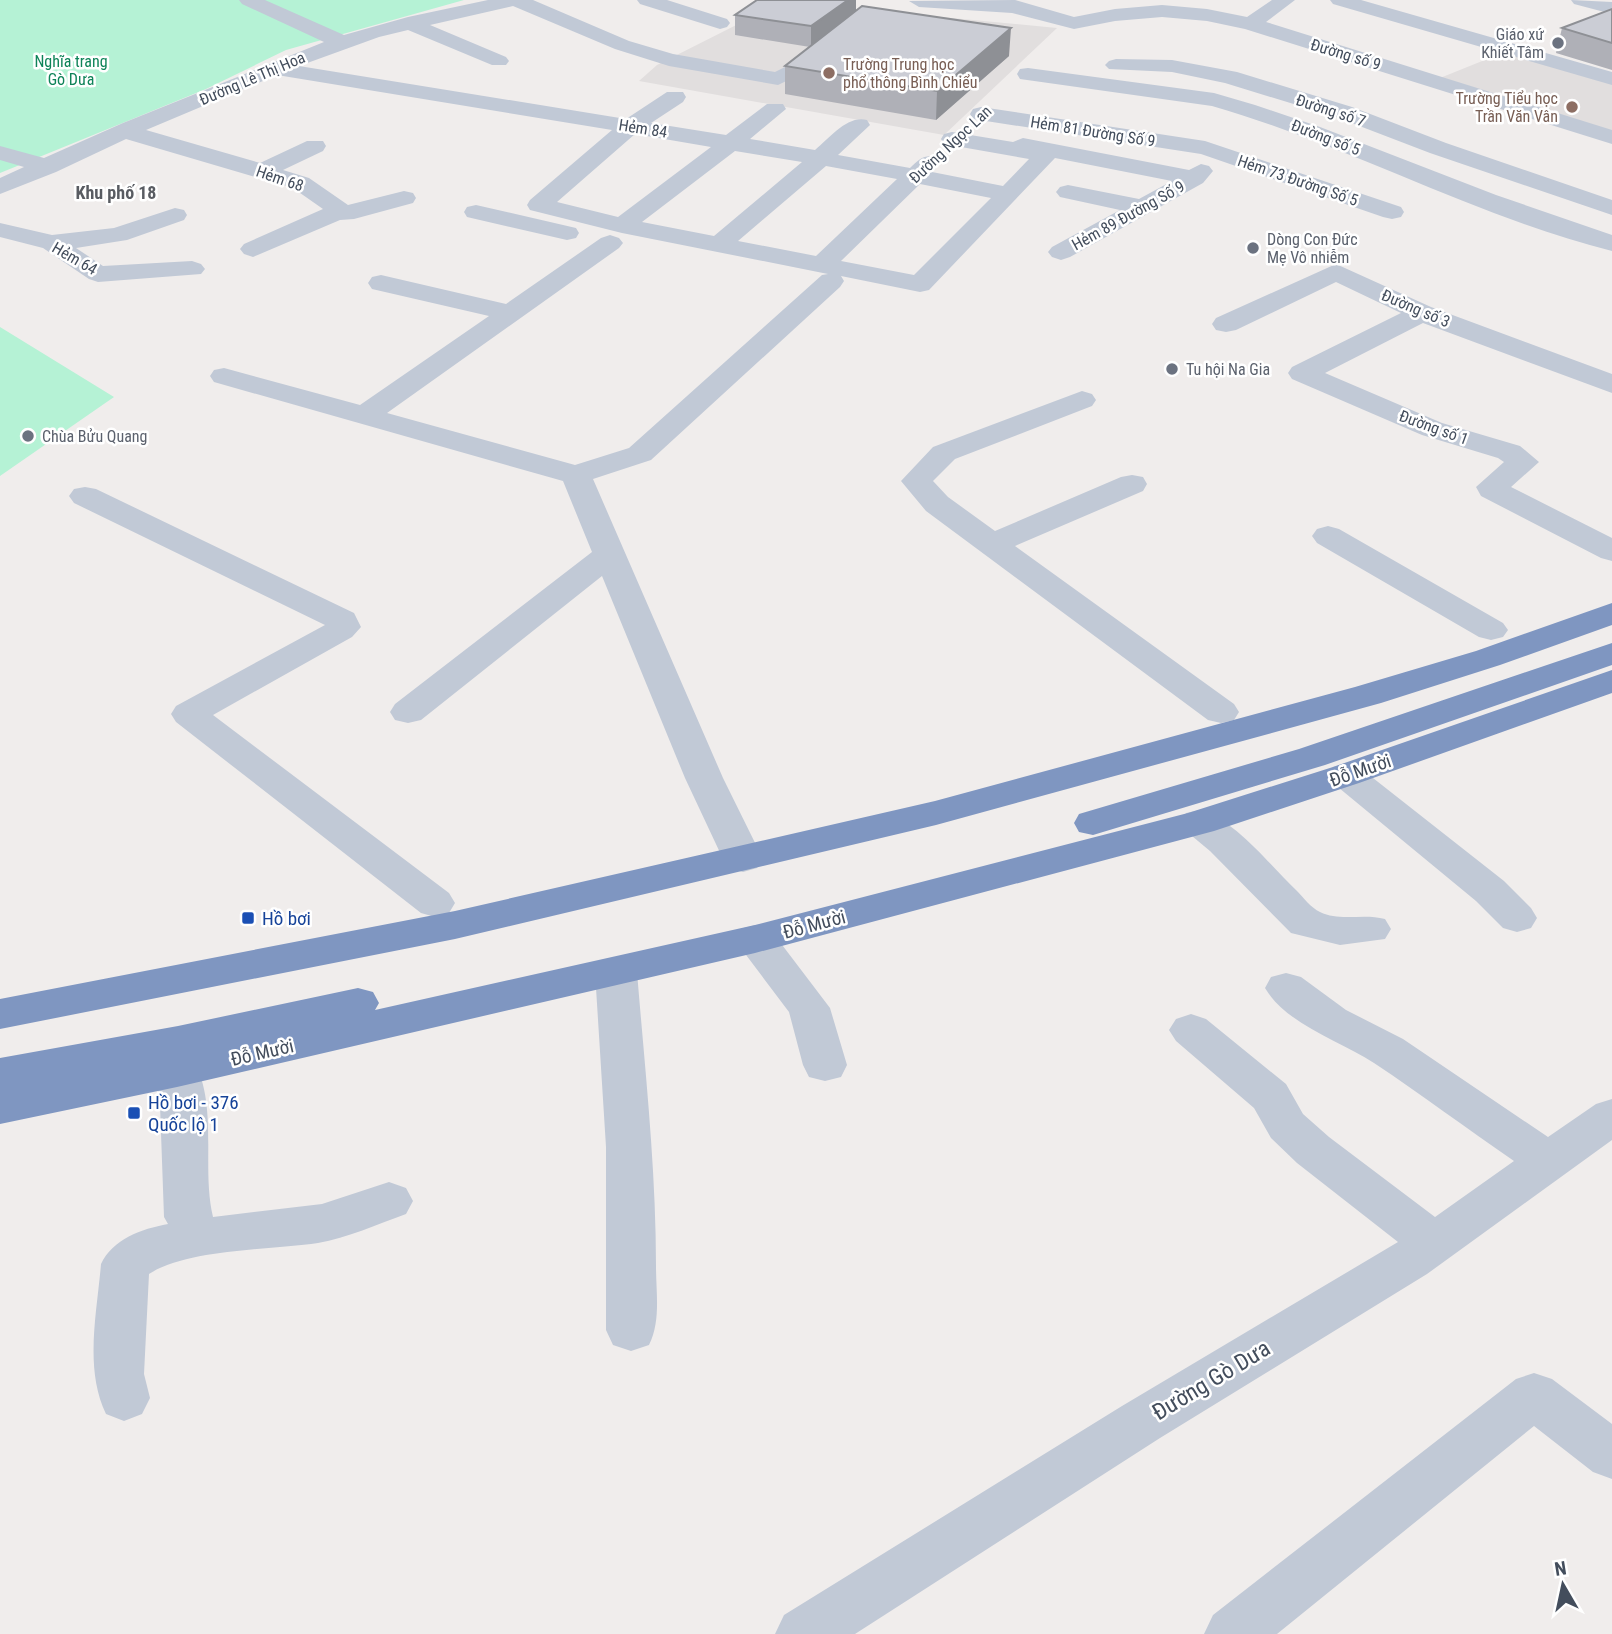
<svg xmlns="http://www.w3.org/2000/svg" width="1612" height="1634" viewBox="0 0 1612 1634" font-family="'Roboto Condensed',sans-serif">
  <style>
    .education { fill: #e1dede }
    .green { fill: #b5f2d5 }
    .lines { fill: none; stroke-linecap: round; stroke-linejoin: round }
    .minor { fill: #c1c9d6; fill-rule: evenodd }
    .highway { fill: #7f96c1; fill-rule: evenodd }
    .wall { fill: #afb0b7 }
    .shaded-wall { fill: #8e9095 }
    .building { fill: #cbcdd5; stroke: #8e9095; stroke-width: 2 }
    .worship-dot { fill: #6b7280; stroke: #fff; stroke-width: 2.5 }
    .education-dot { fill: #8d6e63; stroke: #fff; stroke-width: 2.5 }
    .transit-dot { fill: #1a4fb4; stroke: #fff; stroke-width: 2.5 }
    .labels { text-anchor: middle; stroke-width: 5; stroke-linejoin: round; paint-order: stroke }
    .far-worship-label { font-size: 16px; fill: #5b616d; stroke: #fff; text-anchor: start }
    .far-street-label { font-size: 16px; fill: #434d5c; stroke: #fff }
    .far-park-label { font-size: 16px; fill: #0e8358; stroke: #fff }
    .far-education-label { font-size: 16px; fill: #785e54; stroke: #fff; text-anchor: start }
    .far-neighbourhood-label { font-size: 18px; font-weight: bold; fill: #595c62; stroke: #fff }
    .street-label { font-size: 19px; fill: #434d5c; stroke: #fff }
    .transit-label { font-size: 19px; fill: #164399; stroke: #fff; text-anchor: start }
    .near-street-label { font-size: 23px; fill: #434d5c; stroke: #fff }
  </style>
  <rect width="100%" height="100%" fill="#f0edec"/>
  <!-- education -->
  <path class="education" d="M782,2L1057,28L944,135L639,81L657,65Z
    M1507,51L1612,82V131L1440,78Z"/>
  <!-- green -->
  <path class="green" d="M0,0H464L286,50L206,89L0,173Z
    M0,327L114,397L0,476Z"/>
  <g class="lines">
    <!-- minor -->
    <path class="minor" d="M239,0H265L344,35L408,17L488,0H533L629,41L673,54L775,72L797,61H811L815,65L811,69L778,85L669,66L615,49L513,6L430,25L506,57L509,61L506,65H492L408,30L379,37L299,66L626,119L667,92H683L686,97L683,102L651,123L726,135L767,104H783L786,109L750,139L815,150C830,138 847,115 867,120L870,125L838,155L910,168C919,159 924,154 937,157L941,162L932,172L1003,186L1029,159L944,144L941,139L944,134L952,132L1013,142L1023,138L1189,170L1201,164L1209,166L1213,171L1203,183L1070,257L1061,260L1052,257L1048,252L1052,247L1120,210L1060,197L1056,192L1060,187L1068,185L1139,199L1172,181L1055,158L929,290L920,292L841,276L844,281L840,287L651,460L593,479L723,778L763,859L757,868L743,872L729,868L723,859L685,778L602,576L421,720L408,723L395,720L390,712L395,704L592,552L563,481L214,382L210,376L214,370L224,368L360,405L489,316L372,289L368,283L372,277L381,275L506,304L601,238L610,235L619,238L623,243L619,248L387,413L575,465L629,448L822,275L828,274L622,233L530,210L527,205L530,200L612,130L277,75L146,130L260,163L307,141H323L326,146L323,151L283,170L309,178L348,205L404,191L413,193L416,198L413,203L354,219L340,220L253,257L244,254L240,249L244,244L323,209L293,188L126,139L56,172L0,194V178L24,167L0,160V146L44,158L123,123L324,42L242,4ZM635,134L711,147L618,217L557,202ZM735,151L802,162L714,236L642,222ZM826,166L897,179L816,256L738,241ZM920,184L991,198L914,275L841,261Z
      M637,0H667L727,19L730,23L727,27L720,29L640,4Z
      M1015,0L1074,17L1115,9L1162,5L1207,9L1247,17L1272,0H1295L1266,22L1612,130V144L1245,29L1207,21L1162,17L1115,21L1074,29L1012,13L919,7L909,1Z
      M1330,0H1361L1612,72V85L1333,4Z
      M1571,0L1612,2V14L1574,4Z
      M1116,59L1172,60L1237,72L1352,107L1446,143L1612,200V215L1430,153L1336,117L1225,83L1172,72L1109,69L1105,65L1109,61Z
      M1028,68L1214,93L1255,105L1320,127L1496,195L1612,235V251C1476,217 1348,145 1212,106L1020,79L1017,74L1020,69Z
      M981,107L1205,141L1401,207L1404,212L1401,217L1392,219L1383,217L1201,154L973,119L970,114L973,109Z
      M476,205L576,228L579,233L576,238L567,240L467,217L464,212L467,207Z
      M175,208L184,210L187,215L184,220L127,240L76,248L103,266L192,261L201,264L205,269L201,274L98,282L89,279L43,248L0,237V223L52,235L114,228Z
      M1336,264L1431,307L1612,374V393L1423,323L1325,373L1442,423L1520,446L1539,462L1511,487L1612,538V561L1601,558L1481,496L1476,487L1504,462L1498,458L1422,435L1292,379L1288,373L1292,367L1401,313L1336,282L1236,330L1226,332L1216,330L1212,324L1216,318Z
      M1082,391L1092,394L1096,400L1092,406L955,459L933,481L948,497L995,531L1121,477L1132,475L1143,477L1147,484L1143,491L1015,546L1234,704L1239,712L1234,720L1221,723L1208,720L926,511L901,481L933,447Z
      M85,487L96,489L354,613L361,627L352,637L213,715L449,893L455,903L449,913L435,917L421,913L176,722L171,714L176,706L325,625L74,503L69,496L74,489Z
      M1328,526L1339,529L1503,623L1508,630L1503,637L1491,640L1479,637L1317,543L1312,536L1317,529Z
      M1346,763L1359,767L1504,881L1531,908L1537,918L1531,928L1517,932L1503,928L1476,901L1333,783L1327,775L1333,767Z
      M1200,810C1234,819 1270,865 1296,890C1303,897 1311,908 1320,912C1340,922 1363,913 1385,919L1391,929L1385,939L1340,945L1291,933L1210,851L1186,831L1181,822L1186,813Z
      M755,925L770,929L830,1008L847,1065L841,1077L825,1081L809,1077L803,1065L789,1012L734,939L740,929Z
      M616,957L631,962L637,972C645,1070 656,1168 656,1266C656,1293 661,1321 649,1345L631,1351L613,1345L606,1330V1147L595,972L601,962Z
      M1286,973L1301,977L1346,1010L1403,1039L1548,1137L1596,1104L1612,1099V1140L1427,1274L1160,1438L855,1634H775L784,1615L1122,1406L1398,1242L1297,1163L1271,1138L1254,1108L1176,1041L1169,1030L1176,1019L1191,1014L1206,1019L1286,1084L1303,1114L1329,1137L1435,1217L1514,1161C1467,1129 1421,1094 1374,1063C1340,1041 1286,1024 1265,988L1271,977Z
      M177,1055L193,1059C219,1106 201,1167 213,1217L322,1204L389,1182L406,1188L413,1201L406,1214C378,1224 347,1238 318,1243C271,1250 188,1249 149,1274L144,1374L150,1398L142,1414L124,1421L106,1414C84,1368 97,1313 101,1264C113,1239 141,1229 168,1224L164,1217L160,1105L155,1071L161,1059Z
      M1534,1373L1552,1379L1612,1424V1479L1593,1472L1534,1426L1277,1634H1204L1213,1615L1516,1379Z"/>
    <!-- highway -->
    <path class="highway" d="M1612,603V625L1500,665L1381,703L936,825L455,939L0,1029V999L455,911L935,801L1355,687L1476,651Z
      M1612,643V665L1325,765L1093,835L1079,832L1074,823L1079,814L1299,749Z
      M1612,670V693L1359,783L1214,831L755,953L177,1087L0,1124V1058L178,1026L358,988L373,992L379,1003L375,1010L755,925L1188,813L1333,767Z"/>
  </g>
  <!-- wall -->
  <path class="wall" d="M757,0H856V11L1009,56L936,120L785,94V66L810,47L735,35V15Z
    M1612,9V70L1556,53L1562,28Z"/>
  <!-- shaded-wall -->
  <path class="shaded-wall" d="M848,0H856V14L811,47V26Z
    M1011,28L1009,56L936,120L937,91Z"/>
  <!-- building -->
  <path class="building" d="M757,0H848L811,26L735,15Z
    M862,6L1011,28L937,91L785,66Z
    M1612,9V43L1562,28Z"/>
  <!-- markers -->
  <g class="worship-dot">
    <circle cx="1558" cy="43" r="7"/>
    <circle cx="1253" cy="248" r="7"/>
    <circle cx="1172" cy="369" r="7"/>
    <circle cx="28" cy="436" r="7"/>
  </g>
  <g class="education-dot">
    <circle cx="829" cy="73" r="7"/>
    <circle cx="1572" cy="107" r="7"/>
  </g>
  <g class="transit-dot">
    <rect x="241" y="911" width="14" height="14" rx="3.5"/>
    <rect x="127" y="1106" width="14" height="14" rx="3.5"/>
  </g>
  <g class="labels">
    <!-- far-worship labels -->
    <g class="far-worship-label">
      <text x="1544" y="40" text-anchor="end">Giáo xứ<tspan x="1544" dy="18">Khiết Tâm</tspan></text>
      <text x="1267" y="245">Dòng Con Đức<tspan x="1267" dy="18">Mẹ Vô nhiễm</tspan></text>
      <text x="1186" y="375">Tu hội Na Gia</text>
      <text x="42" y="442">Chùa Bửu Quang</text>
    </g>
    <!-- far-street labels -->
    <g class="far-street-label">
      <text transform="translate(1346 54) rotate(17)" y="6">Đường số 9</text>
      <text transform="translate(252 78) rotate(-23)" y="6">Đường Lê Thị Hoa</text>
      <text transform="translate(1331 110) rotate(18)" y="6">Đường số 7</text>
      <text transform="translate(643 128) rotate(9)" y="6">Hẻm 84</text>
      <text transform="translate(1093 131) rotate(9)" y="6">Hẻm 81 Đường Số 9</text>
      <text transform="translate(1326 137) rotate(21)" y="6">Đường số 5</text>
      <text transform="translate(950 144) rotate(-43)" y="6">Đường Ngọc Lan</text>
      <text transform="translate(280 178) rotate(19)" y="6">Hẻm 68</text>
      <text transform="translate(1298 180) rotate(19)" y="6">Hẻm 73 Đường Số 5</text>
      <text transform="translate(1128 215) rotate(-29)" y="6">Hẻm 89 Đường Số 9</text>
      <text transform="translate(75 258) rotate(30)" y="6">Hẻm 64</text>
      <text transform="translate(1416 308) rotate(23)" y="6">Đường số 3</text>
      <text transform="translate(1434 427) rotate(20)" y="6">Đường số 1</text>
    </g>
    <!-- far-park labels -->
    <g class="far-park-label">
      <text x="71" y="67">Nghĩa trang<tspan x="71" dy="18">Gò Dưa</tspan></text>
    </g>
    <!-- far-education labels -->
    <g class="far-education-label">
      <text x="843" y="70">Trường Trung học<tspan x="843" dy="18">phổ thông Bình Chiểu</tspan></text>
      <text x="1558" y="104" text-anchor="end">Trường Tiểu học<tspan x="1558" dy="18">Trần Văn Vân</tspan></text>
    </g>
    <!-- far-neighbourhood labels -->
    <g class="far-neighbourhood-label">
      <text x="116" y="199">Khu phố 18</text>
    </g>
    <!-- street labels -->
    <g class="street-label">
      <text transform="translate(1360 770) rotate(-19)" y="7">Đỗ Mười</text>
      <text transform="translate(814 924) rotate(-15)" y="7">Đỗ Mười</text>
      <text transform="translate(262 1052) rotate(-13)" y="7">Đỗ Mười</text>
    </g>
    <!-- transit labels -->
    <g class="transit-label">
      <text x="262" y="925">Hồ bơi</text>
      <text x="148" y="1109">Hồ bơi - 376<tspan x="148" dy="22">Quốc lộ 1</tspan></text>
    </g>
    <!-- near-street labels -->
    <g class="near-street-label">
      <text transform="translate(1211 1380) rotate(-31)" y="8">Đường Gò Dưa</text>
    </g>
  </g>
  <!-- north arrow -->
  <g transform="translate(1563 1585) rotate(351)" stroke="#ffffff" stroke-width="5" paint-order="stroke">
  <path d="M0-5L12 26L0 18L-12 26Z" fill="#434d5c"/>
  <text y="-10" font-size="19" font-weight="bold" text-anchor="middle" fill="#434d5c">N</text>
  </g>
</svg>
